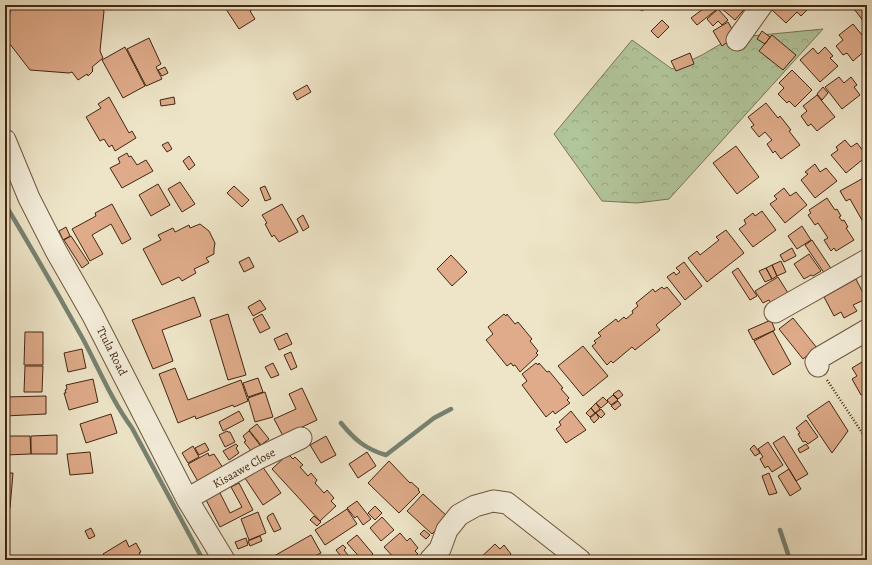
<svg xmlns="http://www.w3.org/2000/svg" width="872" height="565" viewBox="0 0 872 565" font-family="Alegreya,serif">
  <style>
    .forest { fill: url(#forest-crowns); stroke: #7a7656 }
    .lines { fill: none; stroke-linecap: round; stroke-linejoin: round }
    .stream { stroke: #778272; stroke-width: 4.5 }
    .building { fill: #dfab8a; stroke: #432711 }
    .minor-casing { stroke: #6e563f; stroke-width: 23 }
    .path { stroke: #432711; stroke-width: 2.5; stroke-dasharray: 1 2; stroke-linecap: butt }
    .minor { stroke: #f4eedb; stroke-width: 21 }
    .labels { text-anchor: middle; stroke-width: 4; stroke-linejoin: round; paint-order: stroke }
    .street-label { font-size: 12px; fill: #432711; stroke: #f4eedb }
  </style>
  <defs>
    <pattern id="forest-crowns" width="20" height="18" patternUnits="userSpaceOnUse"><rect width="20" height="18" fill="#b2c69b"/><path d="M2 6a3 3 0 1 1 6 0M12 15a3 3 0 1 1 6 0" fill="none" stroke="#9aaa84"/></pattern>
  </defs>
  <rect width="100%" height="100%" fill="#eee5c8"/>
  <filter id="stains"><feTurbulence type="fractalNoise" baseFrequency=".005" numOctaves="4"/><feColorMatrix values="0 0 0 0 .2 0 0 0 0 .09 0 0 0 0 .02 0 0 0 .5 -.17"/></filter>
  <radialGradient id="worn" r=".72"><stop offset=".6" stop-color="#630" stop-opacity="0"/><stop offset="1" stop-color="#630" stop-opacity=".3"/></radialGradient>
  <!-- forest -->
  <path class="forest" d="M823,29L669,199L637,203L602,201L554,134L632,40L672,69L702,55L731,38Z"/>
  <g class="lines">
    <!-- stream -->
    <path class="stream" d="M632,6L633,5
      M642,9L646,5
      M5,204C32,249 58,294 83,339C99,369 112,401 132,428L203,560
      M341,423C354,439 365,449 386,455L434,418L451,409
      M780,530L790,560"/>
  </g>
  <!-- building -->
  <path class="building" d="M11,5H99L104,11L100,51L103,58L92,67L93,69L92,70L93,71L88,76L87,74L78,80L72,72L69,73L30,70L6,39Z
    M226,5H250L253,9L250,11L255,19L239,29L224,6Z
    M700,5H712L716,10L697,25L691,18L703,9Z
    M723,5H748L735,20L721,8Z
    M775,5H812L801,16L797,12L786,23L771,9Z
    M851,5H867V25L864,22Z
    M718,9L728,20L722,25L718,21L713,26L707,19Z
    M662,20L669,27L658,38L651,31Z
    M728,22L736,36L722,46L713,31Z
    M853,24L867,41V49L853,61L847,53L843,55L836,46L843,40L839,35Z
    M762,31L770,37L765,44L757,39Z
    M772,35L796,55L783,70L759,51Z
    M149,38L161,64L156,67L162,79L146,86L127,49Z
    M125,47L145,86L123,98L102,60Z
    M825,47L833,56L830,58L838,66L820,82L800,60L813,48L818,54Z
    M690,53L694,64L676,71L671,61Z
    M165,67L168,73L162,76L158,70Z
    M792,70L812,90L795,107L789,101L787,103L778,94L784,88L779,83Z
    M839,77L844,83L851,77L857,85L854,87L860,95L842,109L825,87Z
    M307,85L311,92L297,100L293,93Z
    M823,87L828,93L822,100L817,94Z
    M817,95L835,117L817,131L811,124L808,126L801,116L807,111L803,106Z
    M109,97L129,133L132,131L136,138L115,151L112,145L109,147L104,139L100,141L86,117L101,108L98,104Z
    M174,97L175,104L161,106L160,100Z
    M766,103L778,118L780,116L791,130L789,131L800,145L781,159L775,151L773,153L767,144L772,140L765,132L759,137L751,127L754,125L748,117Z
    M845,140L851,147L857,143L867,156L846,173L831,155L838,150L836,147Z
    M168,142L172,149L167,152L162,145Z
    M736,146L759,177L737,194L713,163Z
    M127,153L129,157L131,156L137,165L146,160L153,171L122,188L110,168L120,163L118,158Z
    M189,156L195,165L189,170L183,161Z
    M815,164L820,172L826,168L837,181L815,198L801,180L808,174L805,172Z
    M867,176V229L850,199L846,201L840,191Z
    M180,182L195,204L182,212L168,189Z
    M158,184L170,205L151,216L139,195Z
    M234,186L249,200L242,207L227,193Z
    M265,186L271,199L265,201L260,188Z
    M784,188L790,196L796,192L807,205L785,223L770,204L777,199L774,196Z
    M827,198L835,210L837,209L841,216L839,217L842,221L844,220L848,227L846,228L854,240L836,251L834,248L831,251L824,240L828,238L818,223L815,225L808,215L811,213L809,210Z
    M112,204L131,239L122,244L111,224L92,235L103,254L90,261L72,229L96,216L95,213Z
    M282,204L298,232L279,242L274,235L272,237L265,224L267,223L262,215Z
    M762,211L776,230L753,247L739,229L746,224L744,220L753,213L755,216Z
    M303,215L309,227L303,231L297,219Z
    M200,224L209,231L215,243L214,249V254L206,258L209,262L194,269L196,273L182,281L179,277L162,285L143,249L161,240L158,235L173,228L175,232L189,225L190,228Z
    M802,226L811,240L797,249L788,236Z
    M66,227L70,236L63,240L59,231Z
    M726,230L744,253L707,282L688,258L697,251L700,255L719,240L716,237Z
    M71,236L89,263L82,268L64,240Z
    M812,240L834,273L827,277L805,245Z
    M792,248L796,256L784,262L780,255Z
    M809,254L821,271L813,276L811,275L804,279L794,264Z
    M451,255L467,272L452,286L437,269Z
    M249,257L254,267L244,272L239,262Z
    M781,261L786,272L777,276L772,265Z
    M684,262L702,286L685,300L667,277L674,272L676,275L680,272L676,268Z
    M772,265L777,276L772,279L766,268Z
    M738,268L757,296L750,300L732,272Z
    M766,268L772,279L765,282L759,271Z
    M778,277L788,293L771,303L769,300L763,303L755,291Z
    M856,279L866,299L853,305L857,311L844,318L841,312L834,316L824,297Z
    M662,287L664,289L667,287L681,304L656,325L660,330L635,350L632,347L613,363L611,361L607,365L592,346L596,343L594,341L601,336L598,333L616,319L618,322L624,317L626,319L633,313L632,311L638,306L636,303L653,289L655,292Z
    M194,297L201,316L162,330L173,361L153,369L132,320Z
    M260,300L266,309L253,316L248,307Z
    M228,314L246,375L228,380L210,320Z
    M262,314L270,328L260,333L253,319Z
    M504,314L506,316L507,314L515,324L518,322L532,339L530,341L538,351L536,353L538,355L520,372L515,365L513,366L511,363L507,366L486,340L493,334L488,327Z
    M793,318L817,348L803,359L779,329Z
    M771,320L775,330L753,340L748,330Z
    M773,331L791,364L773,375L754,341Z
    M25,332H43V365H24Z
    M287,333L292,344L279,350L274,339Z
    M583,346L608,376L583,396L558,366Z
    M82,349L86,368L68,372L64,353Z
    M291,352L297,367L291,370L284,355Z
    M862,362L864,366L867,365V392L861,395L852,379L857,376L852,368Z
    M273,363L279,375L271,378L265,367Z
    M536,363L538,365L539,363L547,372L549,371L563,388L561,389L569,398L567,400L570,403L555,414L553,411L546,417L522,385L527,381L522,374Z
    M25,366H43L42,392H24Z
    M175,368L188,400L241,380L248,401L234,407L233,405L196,419L195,416L178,423L159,374Z
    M258,378L263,392L248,397L243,383Z
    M93,379L98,402L69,410L64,393H66L65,390L67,389L66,385Z
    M302,388L317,420L283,436L274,419L296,409L289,394Z
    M619,390L623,395L618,399L613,394Z
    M265,392L273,417L255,422L248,398Z
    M613,395L618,400L611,405L607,400Z
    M46,396V414L5,416V397Z
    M603,397L608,402L601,408L596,403Z
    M618,401L621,405L615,410L611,406Z
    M829,401L848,431L832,453L807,416Z
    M596,403L600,409L595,413L591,408Z
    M591,408L595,413L590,417L586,413Z
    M601,409L605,414L601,418L596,413Z
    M239,411L244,420L223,431L219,422Z
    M571,411L586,430L566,443L556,429L561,425L559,422Z
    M596,413L599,418L594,423L590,418Z
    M111,414L117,433L86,443L80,424Z
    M806,420L818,437L808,444L805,441L803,442L798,434L800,433L796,428Z
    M257,424L269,439L261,445L249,430Z
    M227,431L228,432H230L235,442L225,447L219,435Z
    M249,431L260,445L252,452L244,442L246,441L243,436Z
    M57,435V454H31V436Z
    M5,436H30L31,454L5,455Z
    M326,436L336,455L321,463L310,445Z
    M784,436L808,474L796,481L773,443Z
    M768,442L783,465L772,472L768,466L765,468L760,459L763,457L758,449Z
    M205,443L209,450L199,455L195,448Z
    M236,444L238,446L236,448L239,453L229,460L223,451Z
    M806,444L809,448L800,453L798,449Z
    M754,445L760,453L755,456L750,449Z
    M193,446L199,457L188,463L182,453Z
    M90,452L93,473L70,475L67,454Z
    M367,452L376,466L358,478L349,464Z
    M208,453L209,456L214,454L225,471L200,485L188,464Z
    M288,454L293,459L295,457L303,465L300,467L308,476L311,473L317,480L315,483L324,493L327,490L334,498L331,501L336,506L320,521L272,469Z
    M389,461L410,483L411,482L419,489L418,490L420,492L399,513L368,483Z
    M262,466L281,493L263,505L245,478Z
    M789,469L801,489L790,496L778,476Z
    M5,473H13L10,508L5,507Z
    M769,473L777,493L769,495L762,476Z
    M239,483L253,510L220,527L204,496L218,489L230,513L242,507L231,487Z
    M423,494L448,517L432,534L407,511Z
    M357,501L371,519L363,525L357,516L355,518L347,508Z
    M375,506L382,513L375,520L368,513Z
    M347,509L357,524L325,545L315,530Z
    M258,512L266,533L249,540L241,519Z
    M273,513L281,529L274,532L267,518L268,516Z
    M314,516L321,522L317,526L310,520Z
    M382,517L394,530L381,541L370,528Z
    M91,528L95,536L89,539L85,531Z
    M424,530L430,535L426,539L420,534Z
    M400,533L407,541L410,538L418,548L415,551L418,554L410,560H396L384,547Z
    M311,535L321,553L311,558L313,560H267Z
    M357,535L373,554L366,560H362L347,543Z
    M260,536L262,541L250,546L248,541Z
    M246,538L248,545L238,549L235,542Z
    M126,540L129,547L136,543L141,552L139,553L143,560H111L110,558L107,560L103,554Z
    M495,544L500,549L504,545L511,554L508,557L511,560H478Z
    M343,545L346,548L344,550L348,555L343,559L336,550Z"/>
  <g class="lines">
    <defs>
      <path id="minor" d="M737,40L762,5
        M5,140L29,198L56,251L92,314L187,499L224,560
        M775,312L867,260
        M818,366L816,362L819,358L867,330
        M187,499L259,458L301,438
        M430,560L440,549L447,530L459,515L475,506L493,501L507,503L580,560"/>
    </defs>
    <!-- minor casing -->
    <use href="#minor" class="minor-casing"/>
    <!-- path -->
    <path class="path" d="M827,380L867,440"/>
    <!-- minor -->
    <use href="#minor" class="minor"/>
  </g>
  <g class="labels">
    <!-- street labels -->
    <g class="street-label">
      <text transform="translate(112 351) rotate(63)" y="4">Ttula Road</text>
      <text transform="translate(244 468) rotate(-29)" y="4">Kisaawe Close</text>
    </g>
  </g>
  <!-- margin -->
  <rect width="872" height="565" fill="none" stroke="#eee5c8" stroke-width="20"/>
  <rect x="6" y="6" width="860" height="553" fill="none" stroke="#432711" stroke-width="2"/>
  <rect x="10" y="10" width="852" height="545" fill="none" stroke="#432711"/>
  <rect width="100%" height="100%" filter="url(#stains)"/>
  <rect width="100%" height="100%" fill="url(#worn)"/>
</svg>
